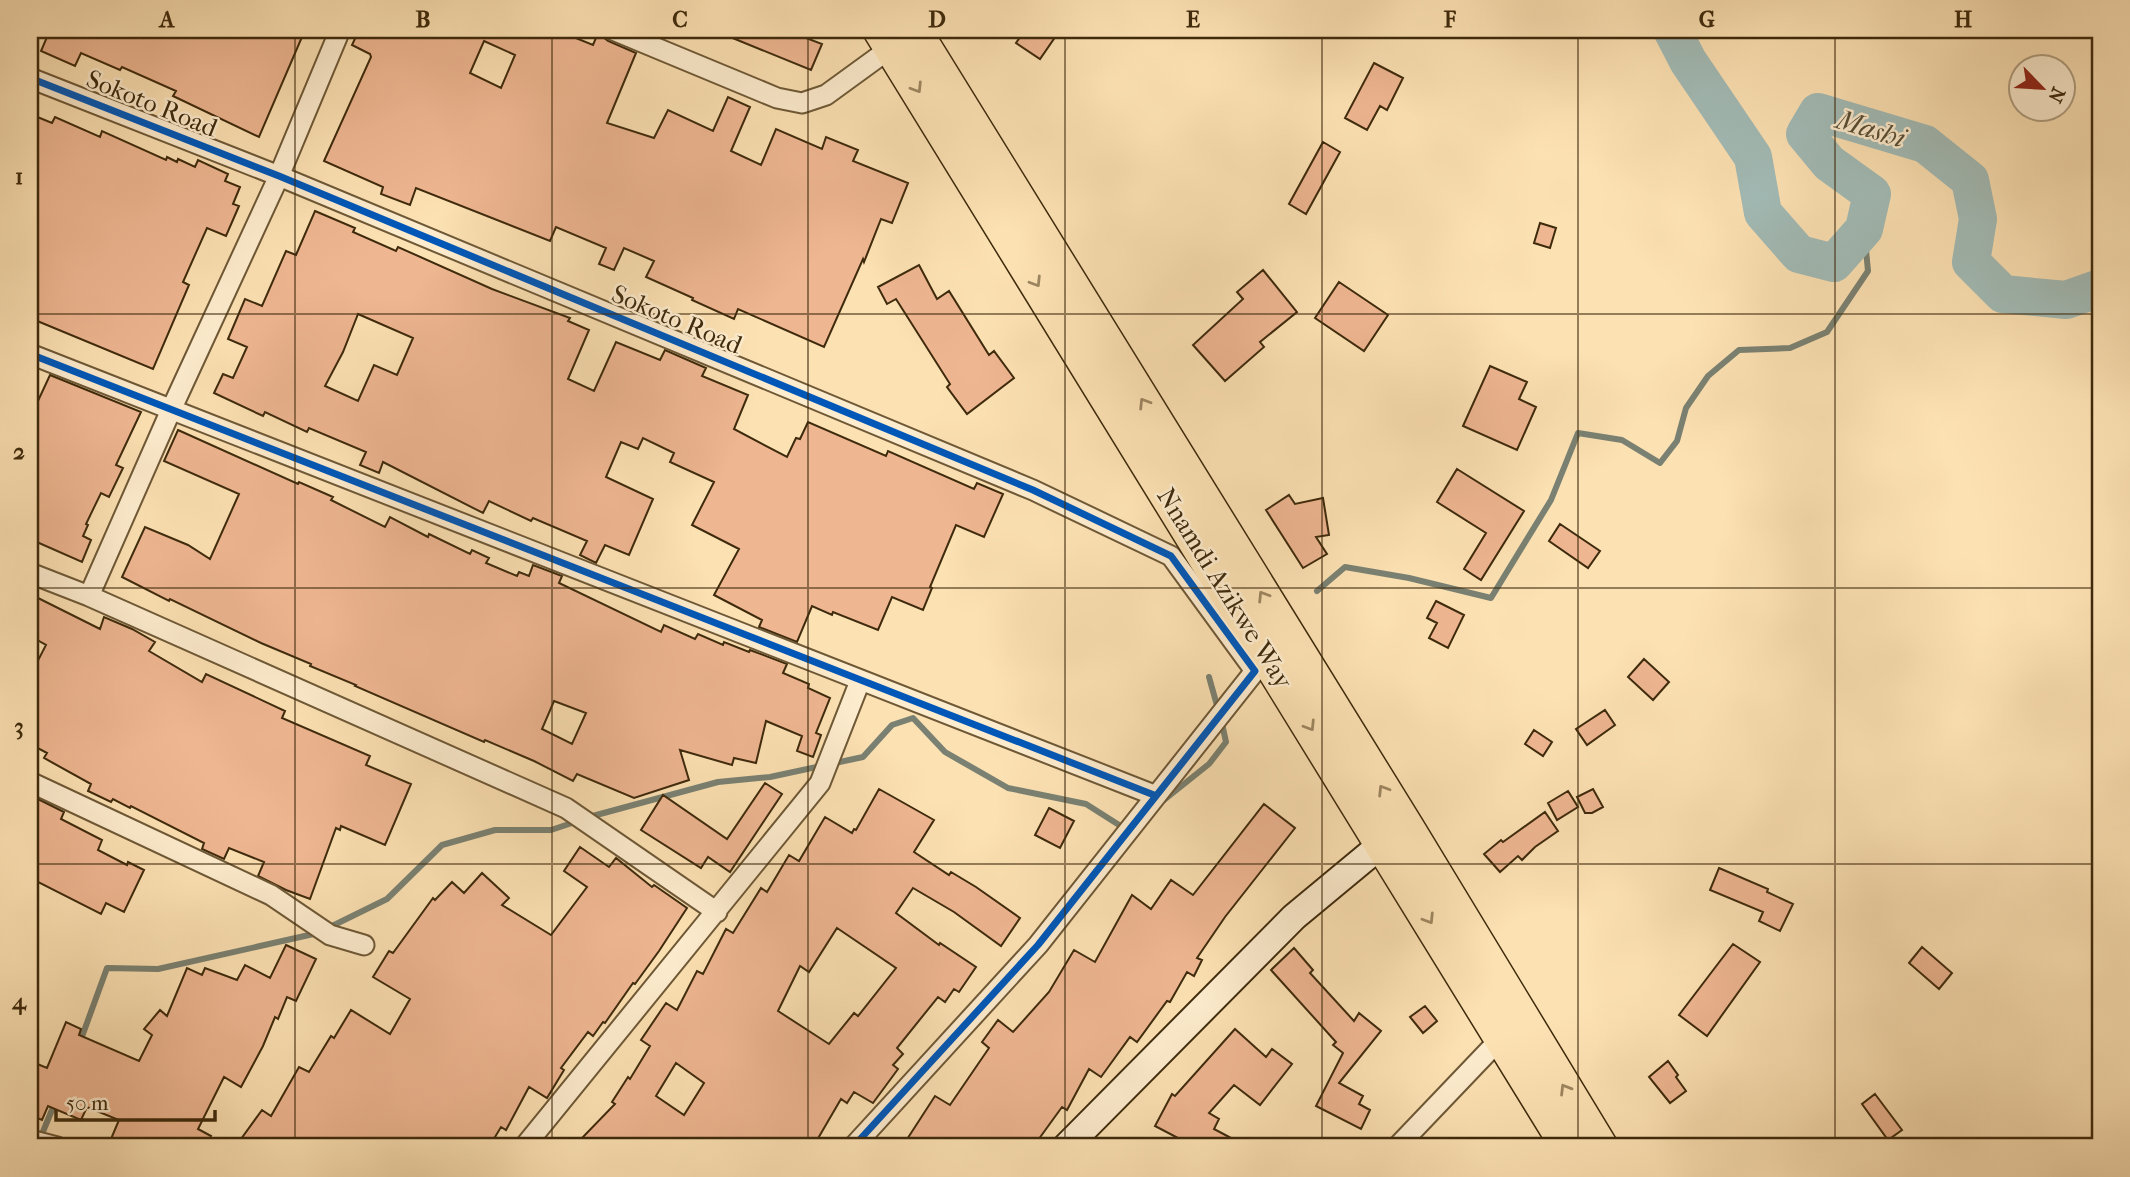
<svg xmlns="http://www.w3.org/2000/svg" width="2130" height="1177" viewBox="0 0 2130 1177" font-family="'IM FELL French Canon',serif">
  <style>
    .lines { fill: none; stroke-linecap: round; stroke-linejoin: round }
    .stream { stroke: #7a8172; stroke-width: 6 }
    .river { stroke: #a2bbb6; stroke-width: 38 }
    .building { fill: #eeb691; stroke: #3e2a0c; stroke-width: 2; fill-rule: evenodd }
    .street-casing { stroke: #6e5836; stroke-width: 23 }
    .secondary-casing { stroke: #3e2a0c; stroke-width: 30 }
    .highway-casing { stroke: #3e2a0c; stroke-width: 38 }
    .street { stroke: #fdecce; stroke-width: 19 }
    .secondary { stroke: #fdecce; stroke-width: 26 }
    .highway { stroke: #fce1b3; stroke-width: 35 }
    .cycleway-casing { stroke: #fdecce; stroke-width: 11 }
    .cycleway { stroke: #0057b8; stroke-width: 7 }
    .oneway { stroke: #9d8660 }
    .grid { fill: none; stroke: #3e2a0c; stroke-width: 2; stroke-opacity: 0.55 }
    .labels { text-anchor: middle; stroke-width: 5; stroke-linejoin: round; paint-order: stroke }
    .street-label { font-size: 26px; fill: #3e2a0c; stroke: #fdecce }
    .water-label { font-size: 28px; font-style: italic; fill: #574e36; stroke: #fdecce }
    .neatline { fill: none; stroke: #3e2a0c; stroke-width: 2.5 }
    .grid-label { font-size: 23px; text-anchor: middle; font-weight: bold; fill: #3e2a0c }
  </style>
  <rect width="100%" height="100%" fill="#fce1b3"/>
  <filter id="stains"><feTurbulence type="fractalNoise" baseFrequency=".00286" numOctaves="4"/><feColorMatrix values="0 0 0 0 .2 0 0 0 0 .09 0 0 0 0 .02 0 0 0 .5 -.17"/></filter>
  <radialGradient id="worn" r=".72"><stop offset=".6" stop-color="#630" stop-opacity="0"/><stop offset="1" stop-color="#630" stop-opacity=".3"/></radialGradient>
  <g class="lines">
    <!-- stream -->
    <path class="stream" d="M1317,591L1345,567L1409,578L1491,598L1551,500L1578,433L1622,440L1660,463L1677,441L1686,408L1708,376L1739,350L1790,348L1827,332L1868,271L1864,229
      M1209,677L1218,709
      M1164,800L1209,764L1226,742L1221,719
      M589,817L718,782L770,777L863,757L892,725L913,718L945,752L1008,788L1086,804L1127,830
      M328,928L387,899L442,845L495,830H551L578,821
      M80,1042L107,968L158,969L318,933
      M40,1139L56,1100"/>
    <!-- river -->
    <path class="river" d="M1672,30L1688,61L1753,157L1763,213L1799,254L1834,263L1864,229L1872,194L1829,163L1805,134L1818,112L1925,144L1970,180L1978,219L1971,262L2003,294L2066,300L2100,288"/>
  </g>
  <!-- building -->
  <path class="building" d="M50,30H123L143,38L146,30H305L259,137L173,96L176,91L122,67L120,70L81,53L75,66L41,51Z
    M359,30H556L593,45L598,33L608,41L636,53L607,123L654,138L668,110L713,131L728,97L750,107L731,151L761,165L776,129L822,149L826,137L858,150L853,161L908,183L892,223L881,219L864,262L863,259L824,347L738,309L734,319L692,300L693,298L646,277L654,261L624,248L614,270L599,264L606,248L556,227L550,241L416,188L410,205L381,194L383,187L324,161L371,57L370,54L352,45ZM484,41L515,55L501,88L470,73Z
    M713,30H810L806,38L822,44L811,70Z
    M1025,30H1060L1040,59L1016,43Z
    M1374,63L1403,78L1387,110L1380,106L1367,130L1345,118Z
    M30,114L52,123L55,117L100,137L102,131L166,160L167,157L177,162L178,159L195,167L198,160L228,174L225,181L240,187L233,204L239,206L226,236L207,228L183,282L189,285L153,369L30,318Z
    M1323,142L1340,152L1306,214L1289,204Z
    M315,211L355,228L353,232L396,251L398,247L492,289L570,318L568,321L589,330L568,379L594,391L616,342L660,360L665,350L706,368L702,376L748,395L734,429L787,457L796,438L800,439L808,422L886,456L888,451L974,489L977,483L1003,494L984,537L956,525L930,587L932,588L923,610L892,597L878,630L833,612L832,615L812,606L797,642L759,627L762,620L714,595L739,549L692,525L714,482L670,462L674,453L643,438L638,449L621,442L606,477L653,499L629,555L605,545L596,563L580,555L587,541L533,518L531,521L489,501L483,513L383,462L379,473L360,465L366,452L309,428L307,432L265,412L263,416L214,393L223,374L233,378L247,347L228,339L245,299L262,306L286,251L296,255ZM358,314L413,338L397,375L374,365L358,401L325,386L343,352Z
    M1540,223L1556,228L1550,248L1534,243Z
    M919,265L937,299L949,291L989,355L994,351L1014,378L967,414L947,387L950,384L896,299L887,304L878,287Z
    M1263,270L1297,312L1260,342L1264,347L1225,381L1193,345L1243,299L1237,292Z
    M1339,282L1388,315L1364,351L1315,318Z
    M1490,366L1527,382L1519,399L1536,407L1517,450L1463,426Z
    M50,375L141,412L116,465L123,468L109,497L101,493L86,524L88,525L83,536L91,540L82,562L30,539V418Z
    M178,430L298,484L299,482L333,497L331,500L385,527L390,517L428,537L429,534L470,554L472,550L489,558L486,563L517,576L519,572L529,576L533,565L562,576L559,583L661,632L664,625L695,639L698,634L723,645L724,642L749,652L750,650L787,664L783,673L809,684L808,688L830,698L816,733L821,735L813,757L797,751L802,736L766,721L756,763L734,758L732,765L680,750L689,780L634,798L577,774L573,781L534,761L485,740L484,742L355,686L356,685L310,666L311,664L261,643L170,599L169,601L122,577L145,527L188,545L210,559L239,494L164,461ZM554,701L586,713L572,744L542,729Z
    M1457,469L1524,511L1481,580L1464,569L1486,533L1437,502Z
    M1289,495L1295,504L1323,498L1329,535L1316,537L1327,554L1303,568L1266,510Z
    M1560,524L1600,551L1588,568L1549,541Z
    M30,594L100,629L104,617L132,629L155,642L149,651L202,682L206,674L285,711L282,718L370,756L366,765L411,784L385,845L341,826L340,830L336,828L310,899L286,890L258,876L264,862L229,848L224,859L202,849L204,843L131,806L130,808L113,799L111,802L88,791L91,784L44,758L47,753L30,744V676L46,645L30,636Z
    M1436,601L1464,615L1448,648L1429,638L1437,623L1427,618Z
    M1644,659L1669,682L1653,700L1628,677Z
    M1605,710L1615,725L1587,745L1576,729Z
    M1534,730L1552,742L1543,756L1525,744Z
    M765,783L782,794L730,872L708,857L701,868L641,830L663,795L727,839Z
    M879,789L934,820L914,852L949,875L951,872L976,887L1020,918L1001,946L954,912L913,888L896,913L939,945L940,943L976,967L959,992L954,989L945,1002L938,997L897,1048L903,1054L893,1065L898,1069L873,1103L854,1092L847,1103L841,1099L813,1147H591L582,1138L615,1104L612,1102L628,1077L630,1079L650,1046L641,1040L666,1003L677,1010L697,971L703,974L726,929L733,933L761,888L767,892L789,855L799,861L825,817L852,833L854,829L856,830ZM837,928L896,968L858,1016L854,1013L829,1044L778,1011L800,966L809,972ZM676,1063L704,1083L684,1115L656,1096Z
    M1593,789L1603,807L1592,813H1585L1577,797Z
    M1568,791L1578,807L1557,820L1548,803Z
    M30,795L64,812L61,819L102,840L98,850L127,865L128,862L144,870L124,912L106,903L101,914L30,878Z
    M1264,804L1295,828L1225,917L1197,958L1202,960L1194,976L1187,972L1170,1002L1167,1001L1137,1042L1130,1037L1101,1077L1089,1069L1067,1110L1062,1107L1033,1147H902L935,1096L950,1105L989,1048L982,1042L998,1020L1013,1032L1049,992L1074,950L1095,962L1132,895L1151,909L1171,880L1193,895Z
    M1049,808L1074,821L1060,848L1035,835Z
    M1545,812L1558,831L1535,847L1522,860L1518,856L1500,872L1484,854L1501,840L1503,842Z
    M580,847L609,867L616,858L652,887L654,885L687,908L659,951L635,984L633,983L605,1023L603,1022L593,1036L588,1032L561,1068L564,1070L547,1098L529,1087L506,1130L501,1127L489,1147H252L241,1139L262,1110L271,1116L299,1067L309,1072L331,1036L334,1038L351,1010L390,1034L410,999L373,977L389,951L393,953L433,898L435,900L452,882L464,893L482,873L509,898L502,905L551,935L587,887L564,871Z
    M1719,868L1768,889L1767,892L1793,904L1780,931L1759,921L1763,912L1710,890Z
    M1733,944L1760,962L1707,1036L1679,1015Z
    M286,945L316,959L296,1001L287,997L278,1019L275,1017L263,1046L241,1087L224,1077L198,1129L211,1136L205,1147H132L111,1139L119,1120L87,1107L81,1120L48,1106L42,1120L30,1115V1061L47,1068L66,1022L81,1029L79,1035L139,1061L152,1035L144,1029L160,1010L167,1016L187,968L202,975L205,968L237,980L245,965L270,978Z
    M1922,947L1952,973L1939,989L1909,963Z
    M1294,948L1313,970L1310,973L1354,1021L1359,1013L1381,1031L1339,1083L1363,1096L1359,1104L1370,1110L1361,1129L1316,1106L1343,1053L1333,1045L1336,1042L1271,970Z
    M1425,1006L1437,1021L1423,1033L1410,1017Z
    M1235,1029L1266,1057L1272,1049L1292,1064L1260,1105L1234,1085L1209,1113L1219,1119L1214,1129L1248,1147H1195L1155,1126L1172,1094L1175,1096Z
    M1668,1061L1678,1075L1676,1077L1686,1091L1670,1103L1649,1077Z
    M1875,1094L1902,1130L1888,1140L1862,1104Z"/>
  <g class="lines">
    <defs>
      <path id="street" d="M613,30L777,98L802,103L826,95L892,47
        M30,78L279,176L1033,490L1171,556L1255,671L1038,945L853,1147
        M30,354L1154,795
        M30,573L89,596L566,808L717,912
        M89,596L171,410L279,176L340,30
        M30,782L271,895L330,935L364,945
        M30,1140L57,1147
        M524,1147L820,783L860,681
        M1397,1147L1502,1037"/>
      <path id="secondary" d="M1066,1147L1294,917L1382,844L1398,835"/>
      <path id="highway" d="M881,30L1569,1147
        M913,30L1407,829L1600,1147"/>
    </defs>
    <!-- street casing -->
    <use href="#street" class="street-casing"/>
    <!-- secondary casing -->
    <use href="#secondary" class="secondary-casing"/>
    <!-- highway casing -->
    <use href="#highway" class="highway-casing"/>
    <!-- street -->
    <use href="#street" class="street"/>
    <!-- secondary -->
    <use href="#secondary" class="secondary"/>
    <!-- highway -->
    <use href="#highway" class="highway"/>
    <defs>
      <path id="cycleway" d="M30,78L279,176L1033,490L1171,556L1255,671L1038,945L853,1147
        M30,354L1154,795"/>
    </defs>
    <!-- cycleway casing -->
    <use href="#cycleway" class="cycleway-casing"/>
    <!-- cycleway -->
    <use href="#cycleway" class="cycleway"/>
  </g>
  <!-- one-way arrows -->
  <defs><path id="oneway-chevron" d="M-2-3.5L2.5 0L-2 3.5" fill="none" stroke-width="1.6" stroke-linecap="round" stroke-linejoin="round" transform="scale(1.75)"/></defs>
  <g class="oneway">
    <use href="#oneway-chevron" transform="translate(917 88) rotate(58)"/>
    <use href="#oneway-chevron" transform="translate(1036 282) rotate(58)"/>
    <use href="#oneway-chevron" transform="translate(1144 403) rotate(-122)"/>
    <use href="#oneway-chevron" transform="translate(1263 596) rotate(-122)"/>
    <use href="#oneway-chevron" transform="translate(1310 726) rotate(58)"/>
    <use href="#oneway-chevron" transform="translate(1383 790) rotate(-122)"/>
    <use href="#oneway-chevron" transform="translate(1429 919) rotate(58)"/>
    <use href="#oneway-chevron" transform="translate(1565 1089) rotate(-121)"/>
  </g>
  <!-- grid -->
  <path class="grid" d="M295,30V1147M552,30V1147M808,30V1147M1065,30V1147M1322,30V1147M1578,30V1147M1835,30V1147M30,314H2100M30,588H2100M30,864H2100"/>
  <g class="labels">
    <!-- street labels -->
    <g class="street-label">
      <text transform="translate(152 103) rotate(22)" y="9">Sokoto Road</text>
      <text transform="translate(677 319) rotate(23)" y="9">Sokoto Road</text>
      <text transform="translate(1225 588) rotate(58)" y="9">Nnamdi Azikwe Way</text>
    </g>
    <!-- water labels -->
    <g class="water-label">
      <text transform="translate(1871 128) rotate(17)" y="10">Mashi</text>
    </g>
  </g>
  <!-- margin -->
  <rect width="2130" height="1177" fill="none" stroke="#fce1b3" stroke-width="77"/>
  <!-- north arrow -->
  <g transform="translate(2042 88) rotate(115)"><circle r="33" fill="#fdecce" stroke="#b19e80" stroke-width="2"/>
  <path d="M0-5L12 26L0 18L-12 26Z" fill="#8f2418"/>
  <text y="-10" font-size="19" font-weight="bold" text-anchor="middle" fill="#3e2a0c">N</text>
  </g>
  <!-- scale -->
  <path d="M56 1110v10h159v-10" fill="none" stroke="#3e2a0c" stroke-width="3.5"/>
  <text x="66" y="1110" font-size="21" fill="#3e2a0c" stroke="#fdecce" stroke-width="5" paint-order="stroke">50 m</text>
  <rect x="38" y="38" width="2054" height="1100" class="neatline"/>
  <g class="grid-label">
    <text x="167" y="27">A</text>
    <text x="423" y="27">B</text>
    <text x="680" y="27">C</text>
    <text x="937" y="27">D</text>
    <text x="1193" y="27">E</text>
    <text x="1450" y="27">F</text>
    <text x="1707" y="27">G</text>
    <text x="1963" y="27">H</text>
    <text x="19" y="184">1</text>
    <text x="19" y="459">2</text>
    <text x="19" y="734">3</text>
    <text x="19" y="1009">4</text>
  </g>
  <rect width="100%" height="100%" filter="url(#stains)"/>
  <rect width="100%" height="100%" fill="url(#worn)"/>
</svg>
